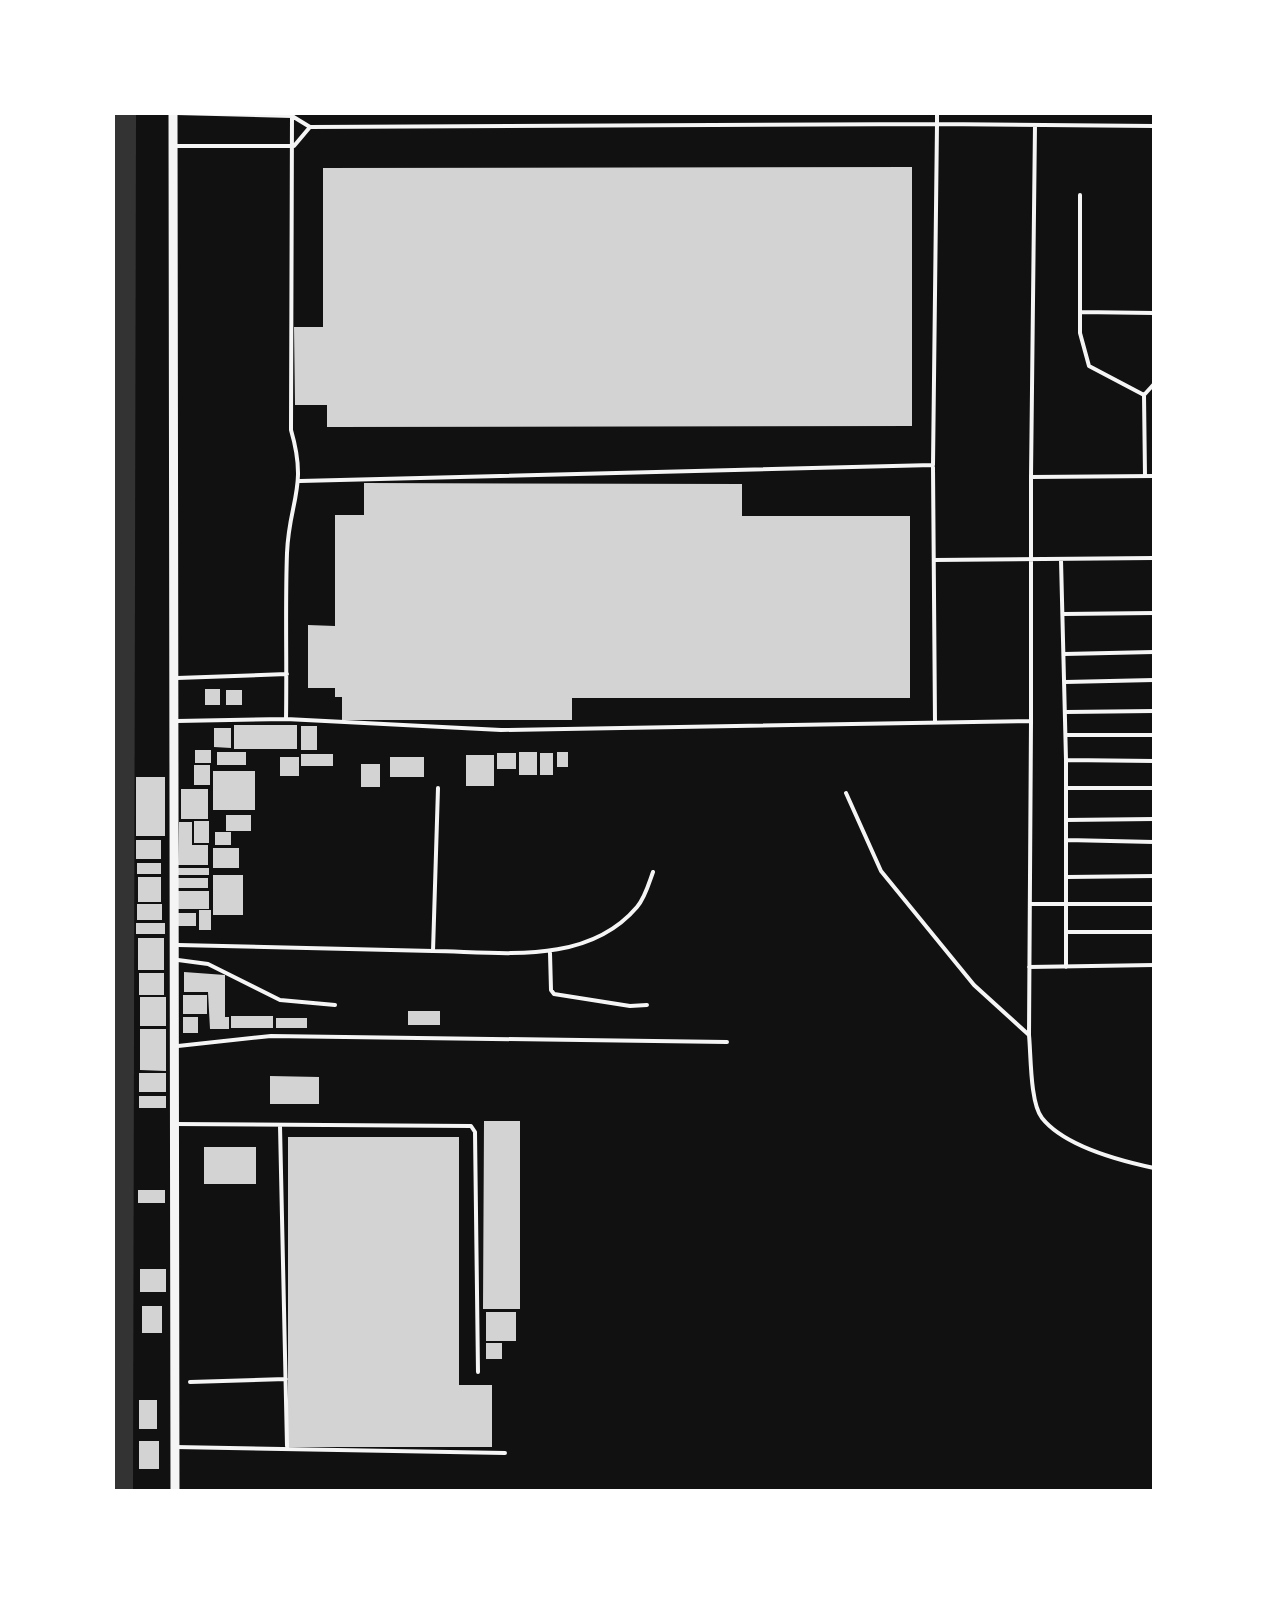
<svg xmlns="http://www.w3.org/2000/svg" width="1267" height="1604" viewBox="0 0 1267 1604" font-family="Inter,sans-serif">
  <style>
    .water { fill: #333 }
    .building { fill: #d3d3d3 }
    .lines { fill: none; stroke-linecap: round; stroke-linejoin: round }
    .service { stroke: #f5f5f5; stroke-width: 4 }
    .minor { stroke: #f5f5f5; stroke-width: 9 }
  </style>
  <rect width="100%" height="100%" fill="#111"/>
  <!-- water -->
  <path class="water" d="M112,113H136L133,1492L112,1491Z"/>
  <!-- building -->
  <path class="building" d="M912,167V426L327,427V405H295L294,327H323V168Z
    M364,483L742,484V516H910V698H572V720H342V697H335V688H308V625L335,626V515H364Z
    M205,689H220V705H205Z
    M226,690H242V705H226Z
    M234,725H297V749H234Z
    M301,726H317V750H301Z
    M214,728H231V748L214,747Z
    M195,750H211V763H195Z
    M217,752H246V765H217Z
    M519,752H537V775H519Z
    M557,752H568V767H557Z
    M497,753H516V769H497Z
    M540,753H553V775H540Z
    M301,754H333V766H301Z
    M466,755H494V786H466Z
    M280,757H299V776H280Z
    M390,757H424V777H390Z
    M361,764H380V787H361Z
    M194,765H210V785H194Z
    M213,771H255V810H213Z
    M136,777H165V836H136Z
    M181,789H208V819H181Z
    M226,815H251V831H226Z
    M194,821H209V843H194Z
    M179,822H192V845H208V865H178Z
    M215,832H231V845H215Z
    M136,840H161V859H136Z
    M213,848H239V868H213Z
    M137,863H161V874H137Z
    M178,868H209V875H178Z
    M213,875H243V915H213Z
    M138,877H161V902H138Z
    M176,878H208V888H176Z
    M176,891H209V909H176Z
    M137,904H162V920H137Z
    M199,910H211V930H199Z
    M175,913H196V926H175Z
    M136,923H165V934H136Z
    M138,938H164V970H138Z
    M184,972L225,975V1017H229V1029H210L208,992H184Z
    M139,973H164V995H139Z
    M183,995H207V1014H183Z
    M140,997H166V1026H140Z
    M408,1011H440V1025H408Z
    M231,1016H273V1028H231Z
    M183,1017H198V1033H183Z
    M276,1018H307V1028H276Z
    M140,1029H166V1071L140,1070Z
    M139,1073H166V1092H139Z
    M270,1076L319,1077V1104H270Z
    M139,1096H166V1108H139Z
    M484,1121H520V1309H483Z
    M288,1137H459V1385H492V1447H288Z
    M204,1147H256V1184H204Z
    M138,1190H165V1203H138Z
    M140,1269H166V1292H140Z
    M142,1306H162V1333H142Z
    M486,1312H516V1341H486Z
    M486,1343H502V1359H486Z
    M139,1400H157V1429H139Z
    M139,1441H159V1469H139Z"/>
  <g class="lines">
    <!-- service -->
    <path class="service" d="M176,113L292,116L310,127L937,124V112
      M1035,125L1031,477L1154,476
      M174,146H294L310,127
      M1080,195V333L1089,366L1144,395
      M1080,312L1154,313
      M933,467L935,722
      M1145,476L1144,395L1154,384
      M300,481L933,465L937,124L1154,126
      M934,560L1154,558
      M1061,560L1066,760V967
      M1063,614L1154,613
      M1064,654L1154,652
      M177,678L287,674
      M1065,682L1154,680
      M1066,712L1154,711
      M286,719C287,664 285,608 287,553C289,501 308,488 291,430L292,112
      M177,721L286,719L501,730L1031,721V477
      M1066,735H1154
      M1066,760L1154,761
      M1066,788H1154
      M846,793L881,871L974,985L1029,1035L1031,721
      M1066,820L1154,819
      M1067,840L1154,842
      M1067,877L1154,876
      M1030,904H1154
      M1067,932H1154
      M178,945L433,951L438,788
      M433,951C501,952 587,966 637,907C645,898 649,883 653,872
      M550,953L551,990L554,994L630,1006L647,1005
      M178,960L208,964L280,1000L335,1005
      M1029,967L1154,965
      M1029,1035C1031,1055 1030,1103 1042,1118C1065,1147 1121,1161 1154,1168
      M178,1046L271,1036L727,1042
      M174,1124L471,1126L475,1132L478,1372
      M280,1126L287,1446
      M190,1382L286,1379
      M175,1447L505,1453"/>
    <!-- minor -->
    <path class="minor" d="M173,112L175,1492"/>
  </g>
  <!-- border -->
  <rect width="1267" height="1604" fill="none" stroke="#ffffff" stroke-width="230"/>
</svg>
